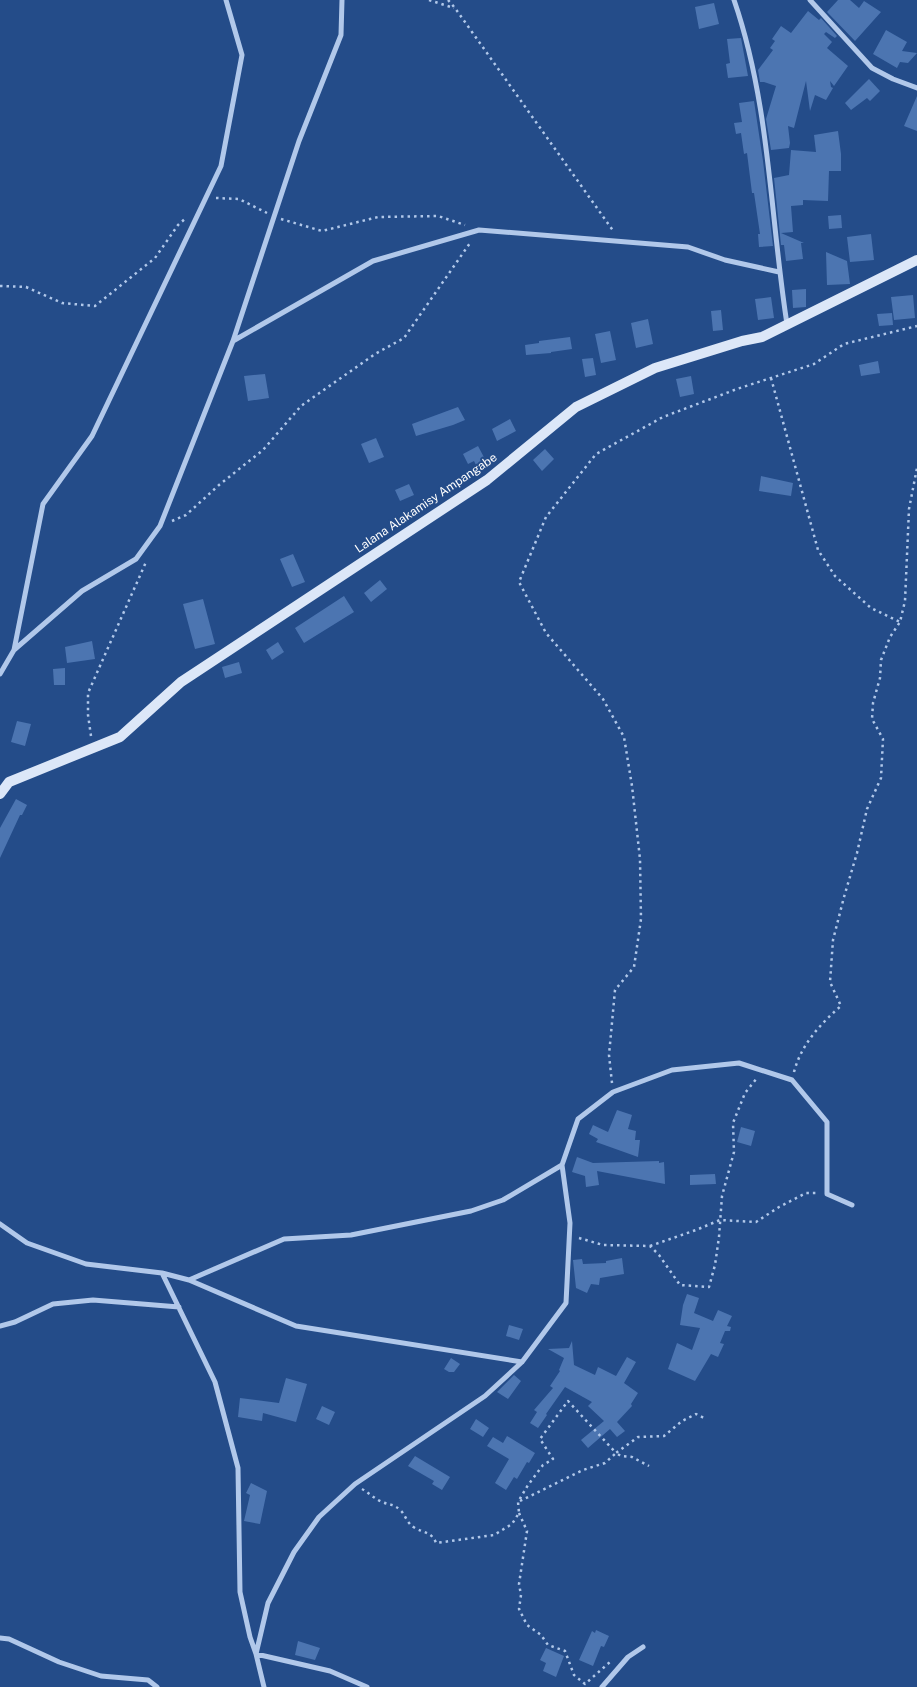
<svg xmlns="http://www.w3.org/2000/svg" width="917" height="1687" viewBox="0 0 917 1687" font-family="'Public Sans',sans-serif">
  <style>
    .building { fill: #4c75b1 }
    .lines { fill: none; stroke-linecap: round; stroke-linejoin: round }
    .path { stroke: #b1c8ea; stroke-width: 2.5; stroke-dasharray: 2.5 4; stroke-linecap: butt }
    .street { stroke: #b1c8ea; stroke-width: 5 }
    .secondary { stroke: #dce7f8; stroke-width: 10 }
    .labels { text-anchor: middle; stroke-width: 4; stroke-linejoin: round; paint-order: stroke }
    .street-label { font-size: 12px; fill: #fff; stroke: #244c89 }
  </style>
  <rect width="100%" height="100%" fill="#244c89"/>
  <!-- building -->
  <path class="building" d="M838,0H850L859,8L864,1L881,12L855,41L827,12Z
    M714,3L719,24L699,29L695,7Z
    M808,11L819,20L821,18L837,36L835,38L826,32L824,34L832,42L827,48L848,66L834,86L830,81L831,87L833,88L826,100L815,95L810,111L806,81L794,128L788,126L790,143L789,148L771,150L766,119L776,86L764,82H760L758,70L773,50L770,48L775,41L772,39L781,26L791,33Z
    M886,30L907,42L902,51L917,53L908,63L900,62L897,68L873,54Z
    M741,38L748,76L728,78L726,64L730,63L727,39Z
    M869,79L880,91L870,101L867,98L851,110L845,103Z
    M917,96V131L904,126Z
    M754,101L763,161L773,246L759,247L758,234H760L754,193H752L747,153L744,154L741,133L736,134L734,123L742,122L739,103Z
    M838,131L841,154V171H829L828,201L803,200V205L791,206L793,232L781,233L804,243H801L803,259L786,261L784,245H781L774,178L789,175L791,150L816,152L814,135Z
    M841,215L842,228L829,229L828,216Z
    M871,234L874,260L850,262L847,237Z
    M826,252L847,261L850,284L827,285Z
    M806,289V307L793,308L792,290Z
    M913,295L915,318L894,320L891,297Z
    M771,297L774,318L758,320L755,299Z
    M721,310L723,330L713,331L711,311Z
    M892,313L893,325L879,326L877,314Z
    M648,319L653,344L636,348L631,323Z
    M610,331L616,360L601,363L595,334Z
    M570,337L572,349L551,352V353L526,355L525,345L539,343V341Z
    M593,358L596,375L585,377L582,359Z
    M878,361L880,373L861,376L859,365Z
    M265,374L269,398L248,401L244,376Z
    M691,376L694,394L680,397L676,379Z
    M458,407L465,420L453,425L416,436L412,424Z
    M510,419L516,431L497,441L492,429Z
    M376,438L384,457L369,463L361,444Z
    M478,446L486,461L477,467L474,461L468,464L463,454Z
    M545,449L554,459L542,471L533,460Z
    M761,476L793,483L791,496L759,491Z
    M409,484L414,495L400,501L395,490Z
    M293,554L305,582L292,587L280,559Z
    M380,580L387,589L371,602L364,593Z
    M344,596L354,612L304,643L295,628Z
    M203,599L215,644L195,649L183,604Z
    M92,641L95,659L67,663L65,647Z
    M278,642L284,652L272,660L266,650Z
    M239,662L242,673L225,678L222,667Z
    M65,668V685H54L53,669Z
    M17,721L31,724L25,746L11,742Z
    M16,799L27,805L22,815H20L0,858V828Z
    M617,1110L632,1115L628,1129L636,1131L635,1140H640L638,1157L596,1142L598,1139L589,1134L593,1125L608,1132Z
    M741,1127L755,1131L751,1146L737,1142Z
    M577,1157L593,1163L659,1161V1163L664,1162L665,1184L597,1171L599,1185L586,1187L585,1176L572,1172Z
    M715,1174L716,1184L690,1185V1175Z
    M622,1258L624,1274L600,1278L599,1285L591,1284L587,1293L576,1288L573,1260L582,1259L583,1264L606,1263V1261Z
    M687,1294L699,1298L694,1313L713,1321L718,1310L732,1316L727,1326L731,1327L730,1331H725L720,1343L724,1344L718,1357L711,1354L695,1381L668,1369L677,1343L692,1350L700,1328L680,1325L683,1305Z
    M509,1325L523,1329L519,1340L506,1336Z
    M572,1341L574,1365L595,1375L598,1367L616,1376L627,1357L636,1362L624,1383L638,1393L631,1404L632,1406L617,1422L625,1431L617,1437L610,1429L588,1448L581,1440L604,1421L588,1406L592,1402L565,1387L546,1414L547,1415L538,1428L530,1423L537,1412L534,1410L553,1388L550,1386L560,1371L559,1370L564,1358L548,1349L569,1348Z
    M451,1358L460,1364L454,1372H449L444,1369Z
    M514,1375L521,1381L508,1399L497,1392Z
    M286,1378L307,1384L296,1422L263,1413L262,1421L238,1417L240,1398L279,1403Z
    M322,1406L335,1412L329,1425L316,1419Z
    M476,1419L489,1428L483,1437L470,1429Z
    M507,1436L535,1453L529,1463L527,1462L517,1479L514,1477L506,1490L495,1483L509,1459L487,1446L493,1437L503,1443Z
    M415,1456L450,1477L442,1490L432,1484L434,1481L408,1466Z
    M251,1483L267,1491L260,1524L244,1521L250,1495L246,1493Z
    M596,1630L609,1636L604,1647L601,1646L593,1666L579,1660L592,1631L595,1633Z
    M298,1641L320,1648L315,1660L295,1655Z
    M546,1648L564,1656L556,1677L543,1671L546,1663L540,1660Z"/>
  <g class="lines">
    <!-- path -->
    <path class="path" d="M429,0L454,8
      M448,0L455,8L614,232
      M216,198L239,199L267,213
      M281,219L322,231L378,217L438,216L465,225
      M0,286L26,287L62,303L95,306L155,258L178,225L186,218
      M771,378L818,550L835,576L871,608L900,622
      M172,521L186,515L219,485L263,450L301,406L375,354L404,338L470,243
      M91,736L88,715V693L146,562
      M794,1072C801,1045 820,1024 841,1006L830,982L833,940L844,897L857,853L867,809L881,778L883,739L872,719L873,703L880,678L881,660L890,637L900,622L905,601L909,509L917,468
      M612,1083L609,1055L615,990L634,967L641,919L640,859L632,786L624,737L603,699L546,633L519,582L546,517L596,454L663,417L737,389L814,364L844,344L917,326
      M579,1238L603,1245L650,1246L659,1255L680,1285L709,1287L715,1265L719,1237L722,1196L734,1152L733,1123L745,1093L757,1078
      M650,1246L696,1230L720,1220L756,1222L779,1207L806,1193H818
      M362,1489C369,1493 375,1499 382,1502C389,1505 394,1504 400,1510C406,1515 406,1523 415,1528C424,1533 432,1532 436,1543L494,1535L512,1524L519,1513L518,1502L528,1485L543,1465L553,1459L540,1439L568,1401L616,1453L638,1437L664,1436L682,1421L696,1414L704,1418
      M520,1501L583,1470L605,1463L616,1453L621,1456L632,1457L649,1466
      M519,1513L527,1531L519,1584L521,1595L519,1609L527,1625L541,1635L548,1645L565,1651L574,1675L585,1684L610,1662"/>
    <!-- street -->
    <path class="street" d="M734,0C770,104 770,216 787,324
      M810,0L872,68L893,79L917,88
      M233,341L299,141L341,35L342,0
      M14,650L82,591L136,559L160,526L233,341L373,261L479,230L688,247L725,260L779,272
      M0,674L14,650L43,504L92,436L221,166L242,55L226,0
      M0,1224L27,1243L86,1264L162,1273L189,1280L296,1326L522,1362
      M162,1273L215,1382L238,1468L240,1592L250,1637L256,1654L330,1671L367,1687
      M189,1280L284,1239L351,1235L471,1211L503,1200L562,1165L578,1119L613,1092L672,1070L739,1063L792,1080L827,1122V1194L852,1205
      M0,1326L15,1322L53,1304L93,1300L179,1307
      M0,1638L9,1639L59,1662L101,1676L148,1680L157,1687
      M264,1687L256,1654L268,1603L294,1552L319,1517L355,1484L485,1396L522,1362L566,1303L570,1223L562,1165
      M602,1687L628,1657L643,1647"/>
    <!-- secondary -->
    <path class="secondary" d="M0,794L9,782L120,737L181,682L487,480L576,407L655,368L742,341L762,337L917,260"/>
  </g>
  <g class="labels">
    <!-- street labels -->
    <g class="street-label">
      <text transform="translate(426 503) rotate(-34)" y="4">Lalana Alakamisy Ampangabe</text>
    </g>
  </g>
</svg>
